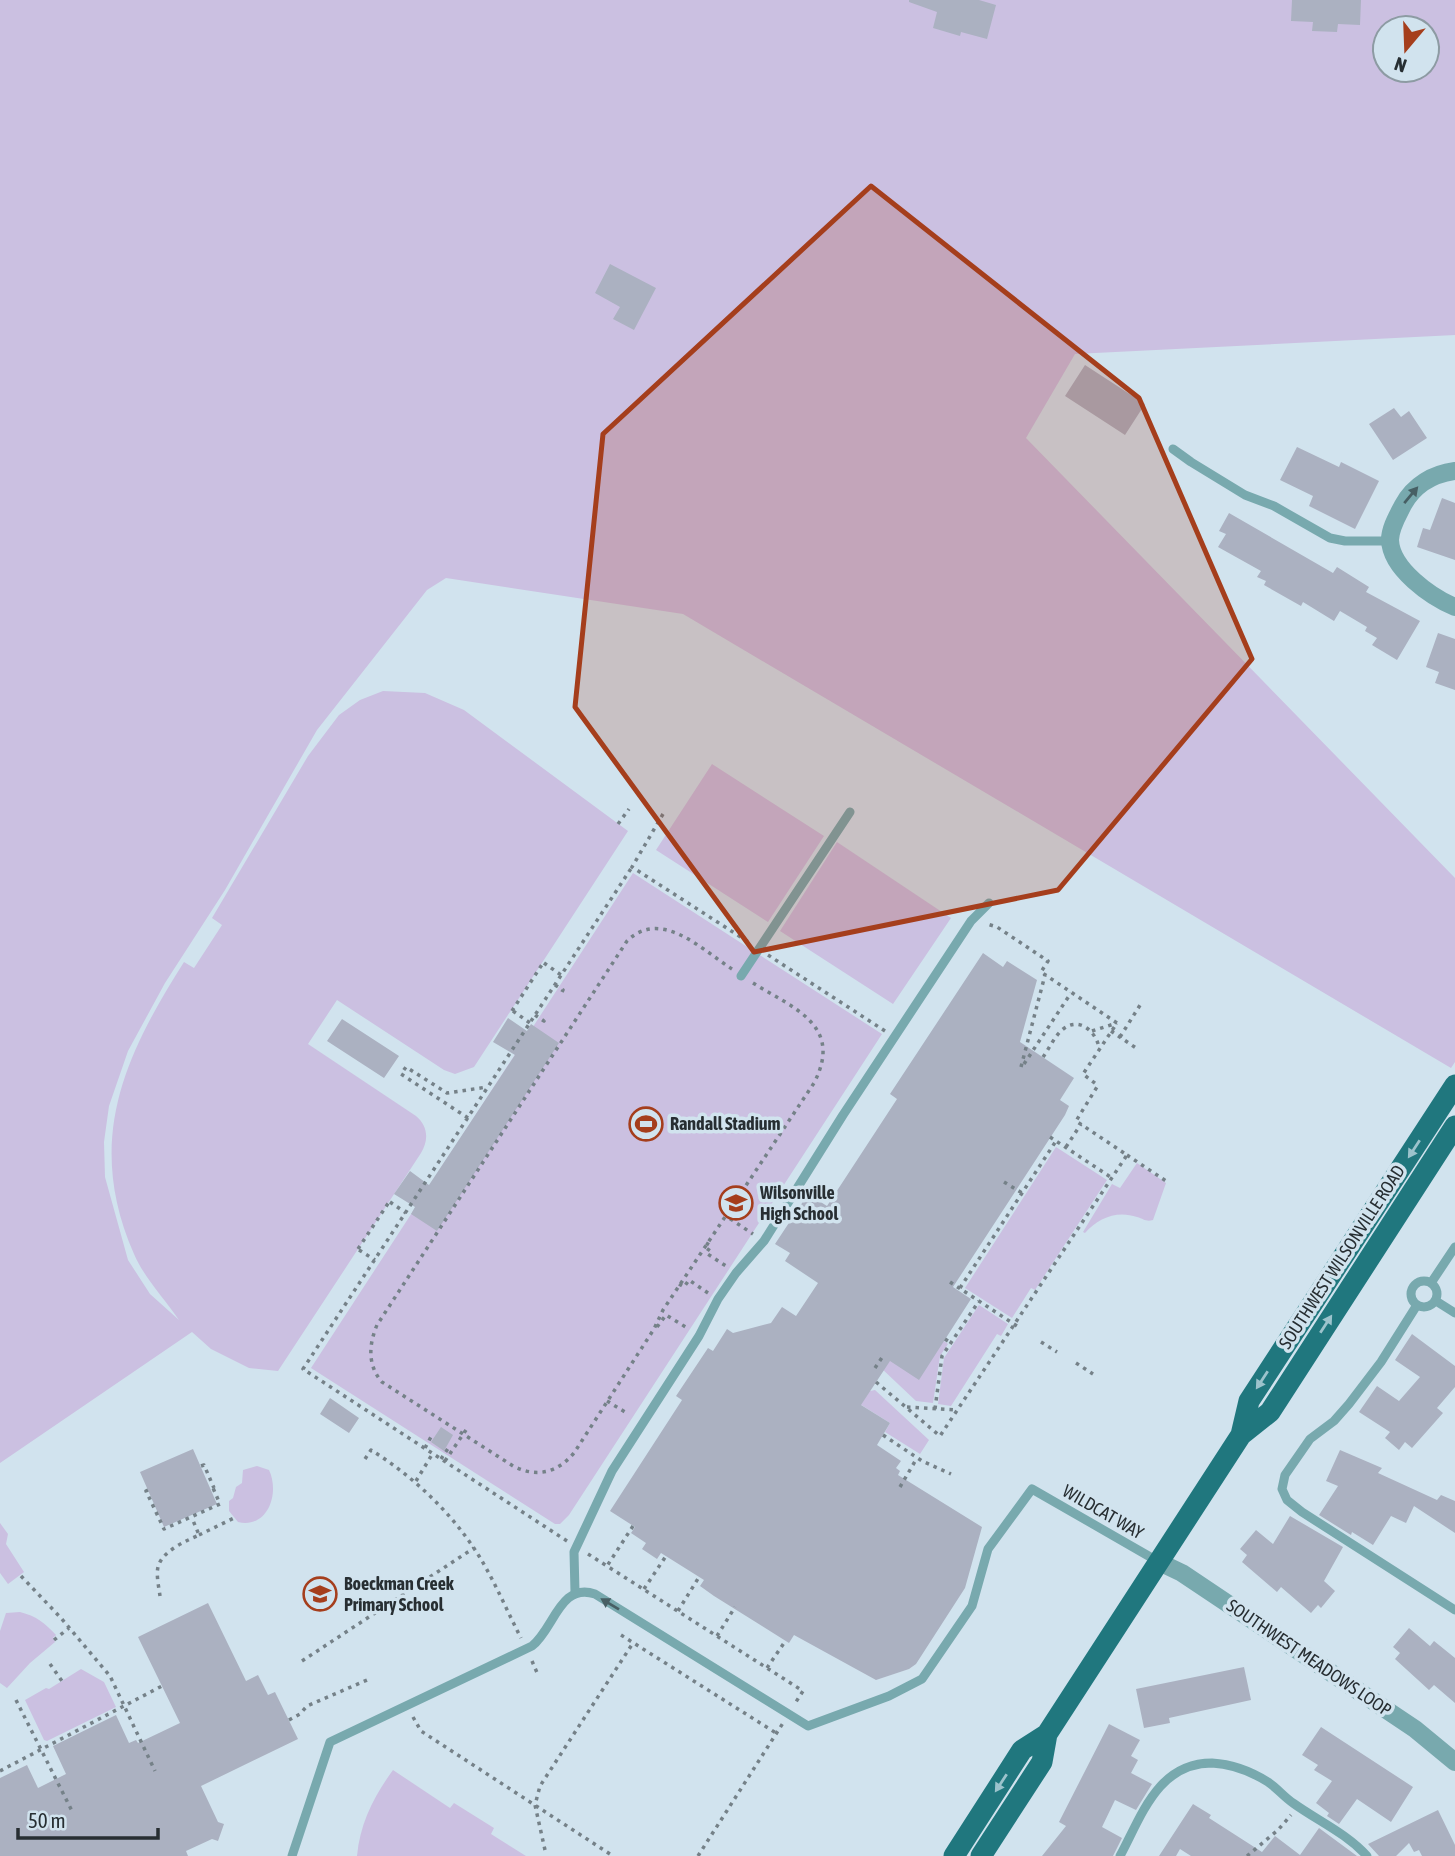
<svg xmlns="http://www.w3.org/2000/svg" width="1455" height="1856" viewBox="0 0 1455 1856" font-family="'Asap Condensed',sans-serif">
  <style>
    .green { fill: #cbc0e1; fill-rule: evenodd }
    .building { fill: #abb1c1 }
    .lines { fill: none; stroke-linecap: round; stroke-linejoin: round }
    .path { stroke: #758188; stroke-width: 3.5; stroke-dasharray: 3.5 5; stroke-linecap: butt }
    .lane { stroke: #78a9ae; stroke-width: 9 }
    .street { stroke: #78a9ae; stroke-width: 18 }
    .primary { stroke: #20777e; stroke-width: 21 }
    .oneway { fill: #475f64 }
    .oneway2 { fill: #9cc3cc }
    .marked { fill: #a53e1c; fill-opacity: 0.2; stroke: #a53e1c; stroke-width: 5; stroke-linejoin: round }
    .labels { text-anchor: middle; stroke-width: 7; stroke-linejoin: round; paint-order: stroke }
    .poi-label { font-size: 18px; font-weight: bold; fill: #272e32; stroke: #d1e3ee; text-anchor: start }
    .street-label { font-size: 18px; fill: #272e32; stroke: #d1e3ee }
  </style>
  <rect width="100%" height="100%" fill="#d1e3ee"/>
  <!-- green -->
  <path class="green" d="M0,0H1455V335L1075,354L1026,438L1455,878V1062L1451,1068L683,614L446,578L427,590L317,730L225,890L165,983L128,1051L109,1106L104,1142L105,1177L128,1260L150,1294L179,1320C164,1298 145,1279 134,1254C85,1142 123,1058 184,962L194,968L222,925L212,918L308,756L339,715L360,700L383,691L425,693L464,710L628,831L474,1067L455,1074L444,1070L337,1000L308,1044L416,1116C428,1126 429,1140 421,1153L278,1371L249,1368L211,1349L192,1332L0,1463ZM1385,28H1427V70H1385Z
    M712,764L824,836L768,922L656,850Z
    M837,842L951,918L893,1004L780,931Z
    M633,873L882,1034L569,1515L560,1524H555L311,1368Z
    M1056,1147L1107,1180L1035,1290L1031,1288L1012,1318L965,1288Z
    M1137,1163L1166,1183L1153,1220C1146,1222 1144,1219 1137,1217C1117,1210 1098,1218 1085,1233L1083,1232L1112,1184L1120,1188Z
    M979,1305L1008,1324L1001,1336L997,1334L951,1406L938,1404L944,1358Z
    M944,1341L948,1344L940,1356L933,1403L916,1401L880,1367L886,1358Z
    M875,1390L929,1440L920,1454L885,1432L890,1423L847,1396Z
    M257,1466L269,1470C280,1493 268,1529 238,1522L229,1511V1501L233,1498L236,1487L242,1483L243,1470Z
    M0,1523L8,1534L6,1544L24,1572L8,1584L0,1573Z
    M20,1612C36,1616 45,1623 56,1635L53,1638L55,1642L30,1663L7,1688L0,1683V1631L6,1613Z
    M81,1669L104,1682L116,1707L47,1741L44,1740L25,1700L46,1688L49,1689Z
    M393,1770L450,1808L454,1803L494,1828L491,1834L526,1856H357C360,1823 374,1796 393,1770Z"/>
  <!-- building -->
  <path class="building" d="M909,0H979L996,5L987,39L961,32L960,36L933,28L937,12L909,2Z
    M1292,0H1361L1360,25L1338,24L1337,32L1312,31L1313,22L1291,21Z
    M610,264L656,288L634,330L613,319L620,307L595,293Z
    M1085,365L1145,404L1125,435L1065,396Z
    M1394,408L1401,417L1409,411L1427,438L1393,460L1369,424Z
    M1297,447L1339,467L1341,462L1379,481L1355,529L1309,506L1313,496L1280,480Z
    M1442,498L1455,503V560L1417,547L1423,528L1430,530Z
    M1229,513L1333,573L1337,567L1369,587L1366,592L1420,621L1397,660L1372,645L1377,638L1365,631L1367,627L1340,611L1334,621L1303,602L1301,606L1264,585L1266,581L1257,577L1261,571L1218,547L1226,534L1219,531Z
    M1438,633L1455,639V690L1435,683L1439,672L1426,667Z
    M983,953L1003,967L1007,961L1037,980L1020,1042L1074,1078L1060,1100L1069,1106L1065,1115L953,1287L971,1299L919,1380L890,1361L861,1405L890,1423L877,1445L901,1461L896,1468L900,1471L898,1475L982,1527L965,1588L916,1664L909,1669L876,1680L794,1635L789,1643L714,1596L700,1586L704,1580L661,1553L657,1559L642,1549L646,1543L631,1533L635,1527L610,1511L682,1400L676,1396L708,1348L713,1351L727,1329L733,1333L771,1323L782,1307L796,1316L818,1283L785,1261L790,1253L775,1244L808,1194L827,1206L897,1099L890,1094Z
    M508,1018L527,1031L531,1024L559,1043L437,1231L411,1214L415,1207L394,1194L410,1171L429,1185L515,1055L493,1042Z
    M342,1019L399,1056L384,1078L327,1041Z
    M1412,1334L1455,1366V1387L1437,1408L1443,1413L1412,1448L1405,1442L1399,1450L1385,1438L1390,1432L1359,1412L1377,1386L1399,1401L1420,1377L1395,1360Z
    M330,1398L359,1418L349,1433L320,1414Z
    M441,1427L453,1435L444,1451L431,1442Z
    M193,1449L217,1504L164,1527L140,1472Z
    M1340,1450L1382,1468L1378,1473L1437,1500L1441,1495L1455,1501V1533L1414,1506L1406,1523L1391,1516L1373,1545L1352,1532L1351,1535L1319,1515L1338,1486L1326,1481Z
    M1290,1516L1343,1547L1324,1581L1335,1591L1321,1608L1318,1605L1311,1613L1281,1587L1277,1592L1242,1562L1247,1555L1240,1549L1256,1530L1273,1544Z
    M208,1603L246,1681L258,1675L268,1695L275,1692L298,1739L201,1786L218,1822L224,1824L218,1841L212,1839L186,1851L188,1856H0V1778L27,1765L38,1788L66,1774L53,1746L116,1715L129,1743L136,1740L138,1743L180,1723L138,1637Z
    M1409,1628L1430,1646L1434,1641L1455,1658V1703L1434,1685L1429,1690L1395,1659L1400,1653L1393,1647Z
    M1244,1667L1251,1700L1169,1718L1170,1723L1144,1728L1136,1689Z
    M1109,1724L1140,1740L1131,1756L1138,1760L1131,1773L1152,1784L1136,1810L1115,1800L1102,1827L1122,1838L1113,1856H1042L1066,1826L1059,1822Z
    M1321,1727L1413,1787L1391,1822L1357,1799L1339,1824L1327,1816L1329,1813L1316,1803L1332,1781L1314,1770L1318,1765L1302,1755Z
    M1193,1804L1211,1815L1209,1818L1262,1852L1275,1836L1300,1855L1319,1828L1357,1856H1191L1180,1849L1176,1856H1159Z
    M1438,1810L1455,1845V1856H1422L1419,1850L1414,1852L1409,1843L1396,1856H1379L1368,1844Z"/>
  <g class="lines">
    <!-- path -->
    <path class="path" d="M663,814L632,867L750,943
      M618,824L629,809
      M768,955L885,1031
      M544,963L561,975
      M732,969C701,949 661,908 627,941L377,1325C369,1344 367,1365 382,1382L513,1466C537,1478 557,1473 574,1453L654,1329L663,1310L737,1199
      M753,983C793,1008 844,1025 814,1083L737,1199L735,1210L729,1218L753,1234
      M555,985L563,990L562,992
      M512,1011L543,963
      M513,1011L530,1023
      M535,1015L544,1021L545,1019
      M1092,1031L1117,1023
      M1111,1031L1136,1048
      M1120,1037L1142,1002
      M1043,1057C1049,1049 1054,1037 1062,1030C1078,1016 1095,1030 1099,1047
      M1024,1064L1071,993
      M1021,1067L1045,975
      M468,1118L401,1074L406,1067L447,1093L487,1087
      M1050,1137L1112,1178
      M1066,1147L1081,1124
      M1127,1155L1166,1181
      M1004,1182L1022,1193
      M390,1202L406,1213
      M706,1243L711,1246L706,1253L726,1266
      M358,1249L389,1202
      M359,1250L375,1260
      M950,1282L1020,1328
      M679,1284L684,1287L689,1280L708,1293
      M960,1288L1056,1141
      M657,1327L666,1315L689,1329
      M945,1339L951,1343
      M1041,1342L1057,1352
      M1076,1363L1093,1374
      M875,1368L883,1356
      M876,1382L940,1436L1127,1155L1076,1121L1097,1087L1096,1084L1083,1074L1117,1023L1041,972L1048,961L997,927L987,924
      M607,1401L625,1412
      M907,1407L957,1410
      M935,1409L942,1356L979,1301
      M883,1435L922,1461L951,1474
      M425,1448L432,1435
      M365,1459L371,1450C414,1477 452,1513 479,1556C495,1582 507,1611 521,1638
      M441,1459L449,1447
      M445,1461L468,1427
      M201,1466L204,1465L214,1488
      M416,1481L433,1453
      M900,1487L917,1458
      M148,1490L146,1491L164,1529L220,1504L213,1488
      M633,1526L607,1566L803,1691L794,1705
      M199,1535L234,1518
      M567,1541L303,1369L632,867
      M588,1554L607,1566
      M21,1576L61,1618L110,1676L155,1771
      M644,1589L666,1556
      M160,1596C159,1588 156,1575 158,1567C162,1551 186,1541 199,1535L192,1518
      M678,1611L699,1577
      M621,1635L776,1733
      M717,1636L735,1607
      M54,1640L69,1628
      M302,1661L474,1548
      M532,1661L538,1675
      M50,1664L62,1681
      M767,1668L786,1640
      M16,1700L72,1811
      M413,1717L421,1731L613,1856
      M289,1720L300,1714L307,1706L367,1680
      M0,1771L162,1686
      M545,1850L535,1805L540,1786L633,1643
      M698,1856L783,1723
      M1247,1856L1278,1830L1291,1815"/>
    <!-- lane -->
    <path class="lane" d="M1173,449L1191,462L1245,495L1274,506L1330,538L1345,541H1390
      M741,976L850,812
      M1411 1294a13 13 0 1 1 26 0a13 13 0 1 1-26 0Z
      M1431,1283L1455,1247
      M1436,1301L1455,1313
      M1417,1305L1381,1362L1349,1404L1334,1421L1310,1439L1285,1475L1282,1489L1287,1500L1302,1512L1455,1610
      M575,1592L574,1552L612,1471L699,1336L718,1299L736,1273L764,1241L843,1115L971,921L989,903
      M292,1856L330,1742L532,1646C554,1629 560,1582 595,1594L808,1726L889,1696L922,1679L972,1606L988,1549L1032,1489L1159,1562
      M1120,1856C1142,1815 1158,1763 1212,1763C1231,1764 1252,1772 1268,1782C1277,1788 1284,1797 1293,1803C1318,1821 1346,1833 1367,1856"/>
    <!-- street -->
    <path class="street" d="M1455,471C1433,474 1414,485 1403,505C1398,515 1390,528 1390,540C1391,569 1431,597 1455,607
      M1159,1562L1182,1573L1415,1729L1455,1762"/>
    <!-- primary -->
    <path class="primary" d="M1241,1435L1270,1412L1455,1126
      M954,1856L1022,1750L1047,1734
      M981,1856L1042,1762L1047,1734L1241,1435L1249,1401L1455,1085"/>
  </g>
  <!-- one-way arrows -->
  <defs><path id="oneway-solid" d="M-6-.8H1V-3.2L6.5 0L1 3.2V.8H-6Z" transform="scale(1.75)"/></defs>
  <g class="oneway">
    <use href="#oneway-solid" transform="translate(1411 495) rotate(-50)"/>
    <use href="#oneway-solid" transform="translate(610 1604) rotate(-149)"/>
  </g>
  <g class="oneway2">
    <use href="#oneway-solid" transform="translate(1414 1149) rotate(123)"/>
    <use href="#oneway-solid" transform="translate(1326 1324) rotate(-57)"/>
    <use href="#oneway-solid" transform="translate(1262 1380) rotate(123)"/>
    <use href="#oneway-solid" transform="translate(1001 1783) rotate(123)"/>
  </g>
  <!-- marked area -->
  <path class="marked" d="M871,186L1139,398L1252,659L1058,890L754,952L575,707L603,434Z"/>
  <!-- icons -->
  <defs>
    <symbol id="stadium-ring" viewBox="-11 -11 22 22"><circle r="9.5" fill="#d1e3ee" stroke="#a53e1c" stroke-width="1.5"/><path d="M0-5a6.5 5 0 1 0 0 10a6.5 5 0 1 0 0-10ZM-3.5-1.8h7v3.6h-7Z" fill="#a53e1c"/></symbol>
    <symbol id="school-ring" viewBox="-11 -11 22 22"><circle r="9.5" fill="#d1e3ee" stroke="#a53e1c" stroke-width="1.5"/><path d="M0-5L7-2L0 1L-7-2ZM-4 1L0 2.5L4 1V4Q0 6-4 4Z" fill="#a53e1c"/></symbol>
  </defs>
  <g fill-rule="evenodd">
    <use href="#stadium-ring" x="627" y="1105" width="38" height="38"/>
    <use href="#school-ring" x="717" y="1184" width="38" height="38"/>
    <use href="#school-ring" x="301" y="1575" width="38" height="38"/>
  </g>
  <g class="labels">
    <!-- poi labels -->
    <g class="poi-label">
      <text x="670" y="1130">Randall Stadium</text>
      <text x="760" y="1199">Wilsonville<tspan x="760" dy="21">High School</tspan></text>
      <text x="344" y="1590">Boeckman Creek<tspan x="344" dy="21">Primary School</tspan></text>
    </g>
    <!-- street labels -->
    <g class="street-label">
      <text transform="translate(1342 1257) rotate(-57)" y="6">SOUTHWEST WILSONVILLE ROAD</text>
      <text transform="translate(1103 1512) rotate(30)" y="6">WILDCAT WAY</text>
      <text transform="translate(1309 1658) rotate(34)" y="6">SOUTHWEST MEADOWS LOOP</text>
    </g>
  </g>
  <!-- north arrow -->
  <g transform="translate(1406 49) rotate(199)"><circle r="33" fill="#d1e3ee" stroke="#8d9ba3" stroke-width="2"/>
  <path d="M0-5L12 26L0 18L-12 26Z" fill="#a53e1c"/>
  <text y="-10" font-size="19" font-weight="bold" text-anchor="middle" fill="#272e32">N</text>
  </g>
  <!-- scale -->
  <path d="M18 1828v10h140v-10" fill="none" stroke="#272e32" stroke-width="3.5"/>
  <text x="28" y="1828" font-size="21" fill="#272e32" stroke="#d1e3ee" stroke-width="5" paint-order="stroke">50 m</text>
</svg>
